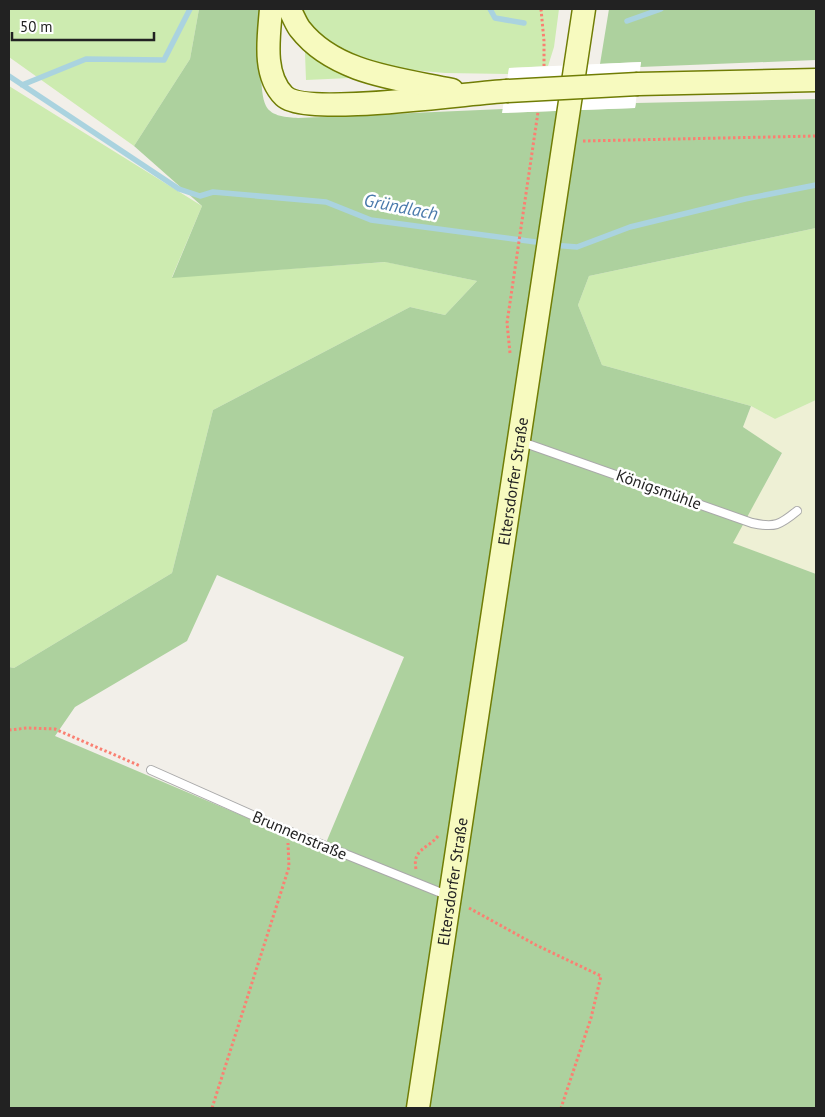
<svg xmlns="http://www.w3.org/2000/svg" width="825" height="1117" viewBox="0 0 825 1117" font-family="'PT Sans',sans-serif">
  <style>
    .farmland { fill: #eef0d5 }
    .grass { fill: #cdebb0 }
    .forest { fill: #add19e; fill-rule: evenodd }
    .pier { fill: #fff }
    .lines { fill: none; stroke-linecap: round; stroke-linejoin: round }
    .stream { stroke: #aad3df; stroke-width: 5.5 }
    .lane-casing { stroke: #a9a9a9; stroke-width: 10 }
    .secondary-casing { stroke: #707d05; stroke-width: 25 }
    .path { stroke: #fa8072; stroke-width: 3; stroke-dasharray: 2.5 2.5; stroke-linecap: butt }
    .lane { stroke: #fff; stroke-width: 8 }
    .secondary { stroke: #f7fabf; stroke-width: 22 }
    .secondary-bridge-casing { stroke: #707d05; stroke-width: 25; stroke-linecap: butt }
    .secondary-bridge { stroke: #f7fabf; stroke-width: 22 }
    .labels { text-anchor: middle; stroke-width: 5; stroke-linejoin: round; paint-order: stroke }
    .street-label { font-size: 16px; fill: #222; stroke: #fff }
    .water-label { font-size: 18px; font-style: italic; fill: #4a7aab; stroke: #fff }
  </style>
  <rect width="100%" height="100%" fill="#f2efe9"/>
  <!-- farmland -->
  <path class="farmland" d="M816,400V574L732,543L782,454L743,427L751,406L775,419Z"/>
  <!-- grass -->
  <path class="grass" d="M9,9H199L190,59L134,146L9,57Z
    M298,9H559L554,47L548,66L509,68L508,74L445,73L389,68L346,55L315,32Z
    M307,49L349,74L350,78L306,80L305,53Z
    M9,86L202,206L172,277L386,262L477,281L445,315L410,307L213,410L172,573L14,668L9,667Z
    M816,228V400L775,419L751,406L602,365L578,305L589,276Z"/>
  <!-- forest -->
  <path class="forest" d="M199,9H263C263,30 257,89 266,106C272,117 287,117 298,118L503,109V113L635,108L636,103L816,99V228L589,276L578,305L602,365L751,406L743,427L782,453L733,543L816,574V1108H9V667L14,668L172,573L213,410L410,307L445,315L477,281L385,262L172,278L202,206L134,146L190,59ZM217,575L404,657L323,850L55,736L75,707L187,641Z
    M609,9H816V60L640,67L641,62L600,64Z"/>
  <!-- pier -->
  <path class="pier" d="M641,62L635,108L502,113L509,68Z"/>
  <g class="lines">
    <!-- stream -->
    <path class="stream" d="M490,9L495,18L524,23
      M627,21L661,9
      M9,76L179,189L200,196L213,192L326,202L371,220L543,243
      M22,85L86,59L164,60L190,9
      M552,245L577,247L630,227L745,199L816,185"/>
    <defs>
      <path id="lane" d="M522,442L752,523C775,528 780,525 797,511
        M151,770L288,831L449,896"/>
      <g id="secondary">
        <path d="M271,9C269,36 262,74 284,96C306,117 468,93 506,91"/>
        <path d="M289,9C293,15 296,24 300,29C335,74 401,79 452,90"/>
        <path d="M638,84L816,80"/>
        <path id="s1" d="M418,1108L584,9"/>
      </g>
    </defs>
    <!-- lane casing -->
    <use href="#lane" class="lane-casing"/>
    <!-- secondary casing -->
    <use href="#secondary" class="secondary-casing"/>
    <!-- path -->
    <path class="path" d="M541,9L544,41V66
      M583,141L816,136
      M510,353L507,323L538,112
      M9,730L27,728L55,729L140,766
      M416,869C412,849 428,849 438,836
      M469,908L536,945L601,976L591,1018L561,1108
      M212,1108L289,867L288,843"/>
    <!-- lane -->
    <use href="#lane" class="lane"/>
    <!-- secondary -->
    <use href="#secondary" class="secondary"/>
    <defs>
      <path id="secondary-bridge" d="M506,91L638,84"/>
    </defs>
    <!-- secondary-bridge casing -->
    <use href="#secondary-bridge" class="secondary-bridge-casing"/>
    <!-- secondary-bridge -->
    <use href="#secondary-bridge" class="secondary-bridge"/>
  </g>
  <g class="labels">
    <!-- street labels -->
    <g class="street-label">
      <text dy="6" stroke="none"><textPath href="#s1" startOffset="634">Eltersdorfer Straße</textPath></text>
      <text transform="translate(659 489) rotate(20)" y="6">Königsmühle</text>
      <text transform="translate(300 835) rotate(23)" y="6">Brunnenstraße</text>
      <text dy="6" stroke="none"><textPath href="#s1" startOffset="229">Eltersdorfer Straße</textPath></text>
    </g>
    <!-- water labels -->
    <g class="water-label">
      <text transform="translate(401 207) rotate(11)" y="6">Gründlach</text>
    </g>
  </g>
  <!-- border -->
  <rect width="825" height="1117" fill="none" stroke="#222222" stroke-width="20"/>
  <!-- scale -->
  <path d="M12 32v8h142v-8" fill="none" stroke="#222222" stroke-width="2.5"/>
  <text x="20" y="32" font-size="15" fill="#222222" stroke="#ffffff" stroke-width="4" paint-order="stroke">50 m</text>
</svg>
